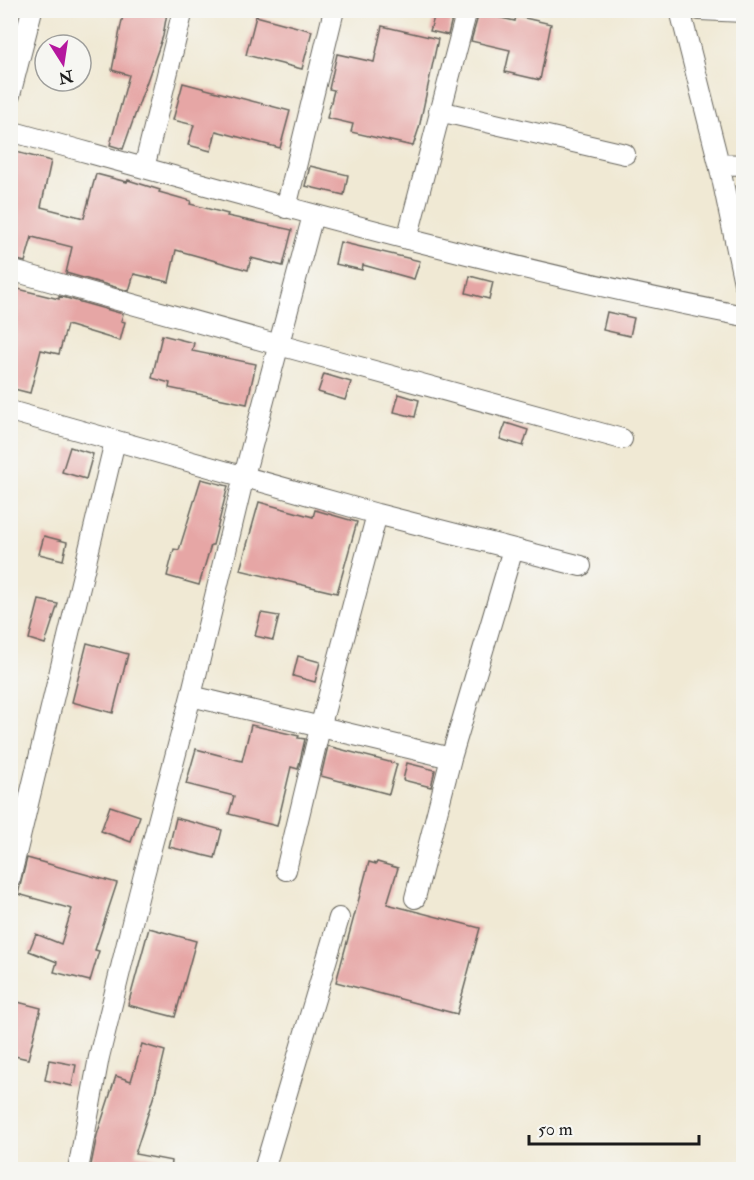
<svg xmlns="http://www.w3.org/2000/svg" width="754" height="1180" viewBox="0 0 754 1180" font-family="'IM FELL Double Pica',serif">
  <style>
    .building { fill: #e6a6a5 }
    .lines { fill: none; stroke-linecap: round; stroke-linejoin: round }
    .minor-casing { stroke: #66645c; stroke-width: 22 }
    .minor { stroke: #fff; stroke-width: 20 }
  </style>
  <rect width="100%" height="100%" fill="#f6f6f2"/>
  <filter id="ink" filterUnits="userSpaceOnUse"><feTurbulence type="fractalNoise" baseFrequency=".0167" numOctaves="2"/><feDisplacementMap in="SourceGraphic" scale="12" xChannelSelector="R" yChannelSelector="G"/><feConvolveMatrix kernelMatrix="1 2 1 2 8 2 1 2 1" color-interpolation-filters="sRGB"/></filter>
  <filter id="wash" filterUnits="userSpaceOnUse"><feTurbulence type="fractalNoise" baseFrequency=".008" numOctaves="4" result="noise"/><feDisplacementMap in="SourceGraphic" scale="24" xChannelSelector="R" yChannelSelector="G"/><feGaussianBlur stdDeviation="1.35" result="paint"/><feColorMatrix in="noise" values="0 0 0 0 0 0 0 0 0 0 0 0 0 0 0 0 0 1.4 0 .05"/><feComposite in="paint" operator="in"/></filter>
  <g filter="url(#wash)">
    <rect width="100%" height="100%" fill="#f0e9d4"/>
    <g id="blocks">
      <!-- building -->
      <path class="building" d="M124,10H154L167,13L163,36L123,149L110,145L129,75L112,70Z
        M436,10H454L448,35L430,31Z
        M479,13L515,21L516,16L551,24L540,80L505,72L510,50L471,41Z
        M256,16L312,31L302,69L246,55Z
        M382,26L438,39L419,128L413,146L351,132L353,124L327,118L334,90L329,89L337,54L374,62Z
        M183,83L290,111L280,148L216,131L211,151L188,145L194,125L173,120Z
        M16,152L51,161L41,207L84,218L96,174L127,182L128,180L160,190L159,192L191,201L190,204L228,214L227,216L292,230L283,266L251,258L248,270L176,250L169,282L134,274L129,291L66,273L72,247L32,237L25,262L10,258V175Z
        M310,166L348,175L344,195L305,186Z
        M340,242L420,261L414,279L363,265L362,270L335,264Z
        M470,276L493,282L489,299L466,293Z
        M10,283L19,285L18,289L59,299V296L123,314L121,321L125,322L120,341L67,325L59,354L41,350L30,393L10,388Z
        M607,312L634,318L630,336L603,330Z
        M162,335L194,343L192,351L256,364L247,404L169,388L170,383L152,378Z
        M324,374L351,382L345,400L318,392Z
        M399,394L419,400L415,417L394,412Z
        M506,423L528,430L523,446L500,439Z
        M70,447L93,454L86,479L62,472Z
        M201,479L228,486L213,545H211L199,585L167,576L174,549L179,550Z
        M259,502L313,517L315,510L357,522L337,593L240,570Z
        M44,536L67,542L63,560L39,554Z
        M39,600L58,604L45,644L29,639Z
        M261,613L279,616L273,640L255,636Z
        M87,643L128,654L113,713L72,702Z
        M298,656L320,662L315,682L293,676Z
        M251,725L299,736L298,738L305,739L298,769L291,767L277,826L229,814L234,796L186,784L196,749L242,761Z
        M328,746L397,764L389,794L321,776Z
        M407,763L435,770L431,787L403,780Z
        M110,806L140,816L131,842L101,831Z
        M176,818L222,830L215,858L169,847Z
        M27,858L117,883L95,950L99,951L90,981L54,972L57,962L29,951L36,934L61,944L72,909L18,894Z
        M369,862L376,864L377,862L398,868L387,904L480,928L457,1014L336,982Z
        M149,928L196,941L175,1017L128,1005Z
        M10,1000L41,1008L28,1059L10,1055Z
        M142,1044L165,1051L156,1089L135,1154L172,1161L171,1170H90L97,1135L116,1076L131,1081Z
        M49,1060L76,1065L72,1086L45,1080Z"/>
    </g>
  </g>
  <g filter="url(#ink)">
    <use href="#blocks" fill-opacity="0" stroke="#66645c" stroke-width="1.5"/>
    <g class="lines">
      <defs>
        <path id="minor" d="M680,10L719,164L744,283
          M700,10L744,12
          M10,95L32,10
          M439,111L625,154
          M10,131C253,198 496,268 744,316
          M719,164L744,165
          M144,168L183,10
          M286,208L334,10
          M407,239L467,10
          M10,270L279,345L622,439
          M10,411L377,514L581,566
          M191,696L451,758
          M286,870L320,728L377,514
          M10,879L115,441
          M415,898L451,758L513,549
          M78,1170L99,1057L139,894L191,696L244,476L313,215
          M264,1170L339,918"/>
      </defs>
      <!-- minor casing -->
      <use href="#minor" class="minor-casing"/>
      <!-- minor -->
      <use href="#minor" class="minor"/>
    </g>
  </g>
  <!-- margin -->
  <rect width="754" height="1180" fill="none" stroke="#f6f6f2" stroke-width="36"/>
  <!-- north arrow -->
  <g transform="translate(63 63) rotate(168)"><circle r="28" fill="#f6f6f2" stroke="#9f9f9c" stroke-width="1.5"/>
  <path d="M0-4.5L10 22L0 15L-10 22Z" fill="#b5179e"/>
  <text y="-9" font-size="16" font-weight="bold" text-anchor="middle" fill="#1c1c1c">N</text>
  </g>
  <!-- scale -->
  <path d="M529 1135v9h170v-9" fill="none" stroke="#1c1c1c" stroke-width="3"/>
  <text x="538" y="1135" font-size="18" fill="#1c1c1c" stroke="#f6f6f2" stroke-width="4.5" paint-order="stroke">50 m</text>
</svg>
